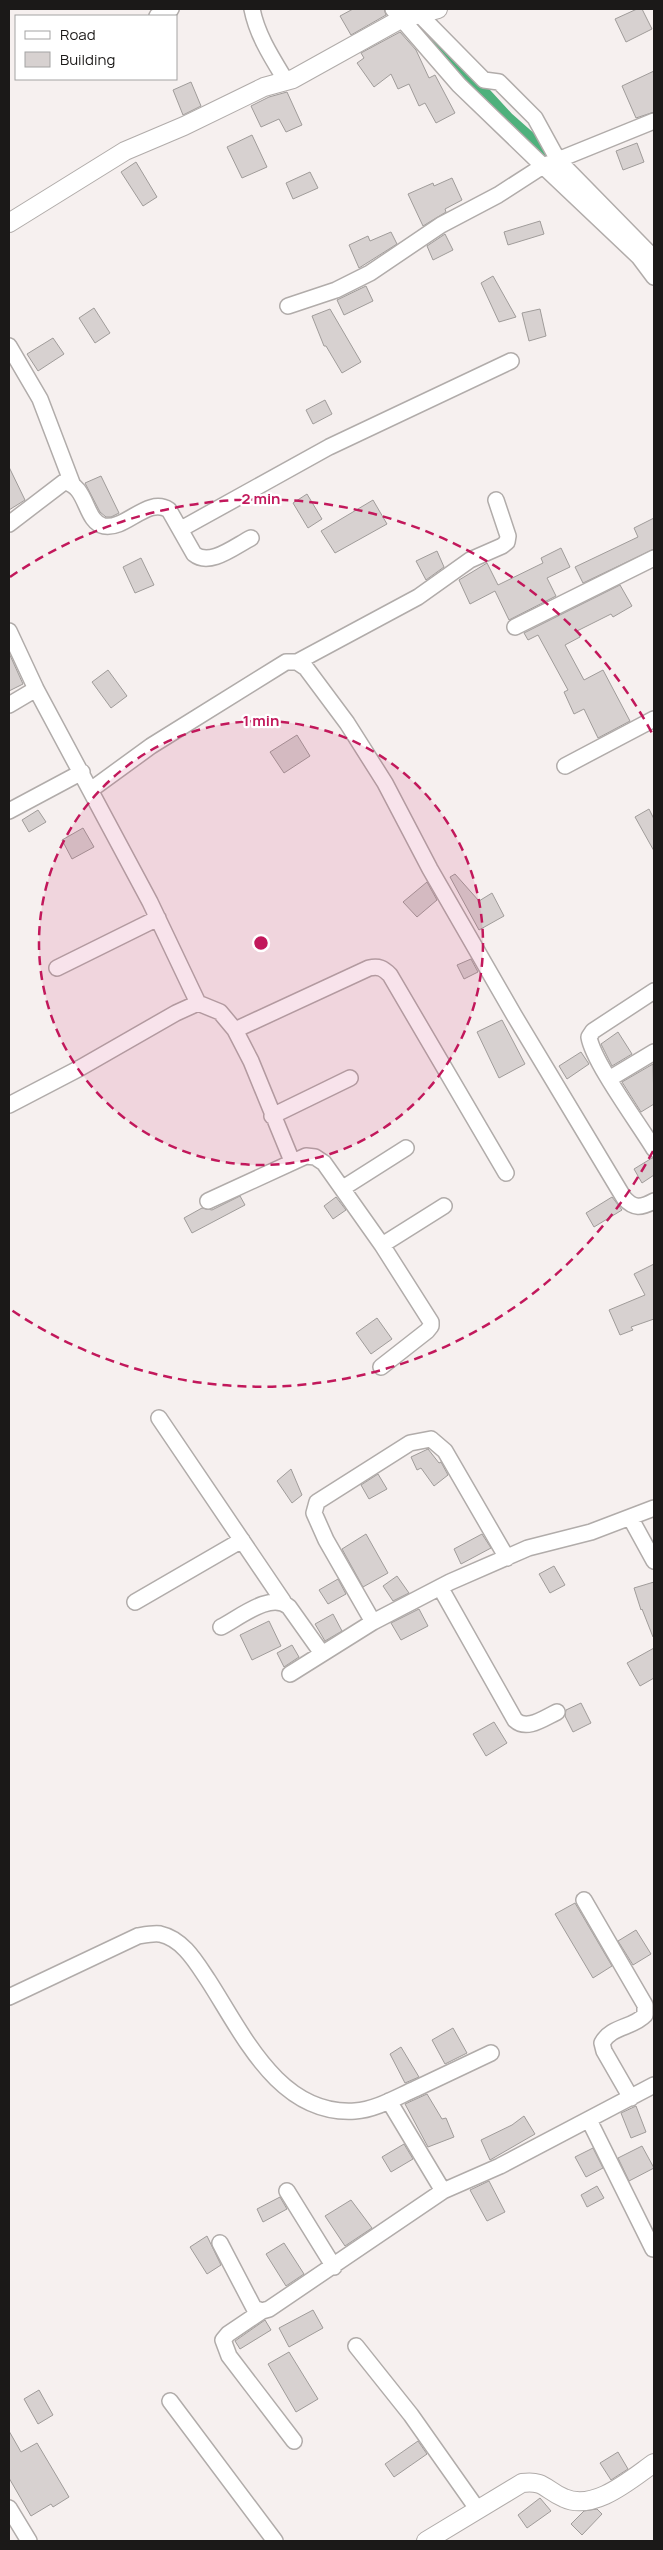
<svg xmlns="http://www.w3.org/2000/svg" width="663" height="2550" viewBox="0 0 663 2550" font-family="Manrope,sans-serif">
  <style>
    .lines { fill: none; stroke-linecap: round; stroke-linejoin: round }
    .canal { stroke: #4eb17c; stroke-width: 20 }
    .building { fill: #d7d1d0; stroke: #a09c9a }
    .minor-casing { stroke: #b1acaa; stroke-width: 18 }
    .tertiary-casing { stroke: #b1acaa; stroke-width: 20 }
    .minor { stroke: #fff; stroke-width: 15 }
    .tertiary { stroke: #fff; stroke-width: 18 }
    .ring { fill: none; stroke: #c2185b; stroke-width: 2.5; stroke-dasharray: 9 6 }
    .centre { fill: #c2185b; stroke: #fff; stroke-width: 2.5 }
    .ring-label { font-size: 15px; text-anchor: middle; font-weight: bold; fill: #c2185b; stroke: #fff; stroke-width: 4.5; stroke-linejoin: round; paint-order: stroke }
  </style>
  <rect width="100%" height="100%" fill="#f6f0ef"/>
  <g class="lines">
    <!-- canal -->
    <path class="canal" d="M425,17L438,48L505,121L566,175"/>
  </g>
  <!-- building -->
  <path class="building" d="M353,9H384L386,15L351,35L340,16Z
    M637,9H642L652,29L626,42L615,19Z
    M400,32L416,50L429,78L435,75L455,113L436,123L425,103L419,106L409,84L398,89L391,74L374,87L357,63L364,58L361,53Z
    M654,71V112L636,118L622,86Z
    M191,82L201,106L183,115L173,90Z
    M287,92L302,125L286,132L279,119L261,127L251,106L269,97Z
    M252,135L267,167L242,178L227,147Z
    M637,143L644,162L623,170L616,151Z
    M136,162L157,197L143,206L121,172Z
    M310,172L318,188L293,199L286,183Z
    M452,178L462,200L445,209L446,212L423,226L408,194L433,183L434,186Z
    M540,221L544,234L508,245L504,232Z
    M391,232L397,244L359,268L349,245L368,236L370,241Z
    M445,234L453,250L433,260L427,246Z
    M493,276L516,317L499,322L481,283Z
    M366,286L373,301L344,315L337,300Z
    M94,308L110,333L95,343L79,318Z
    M330,309L361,362L342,373L326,346H324L312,316Z
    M540,309L546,336L529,341L522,313Z
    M53,338L64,354L38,371L27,354Z
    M325,400L332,414L313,424L306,410Z
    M9,467L25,500L9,510Z
    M101,476L119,513L111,517H106L100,512L85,483Z
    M307,494L322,519L308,528L293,503Z
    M373,500L387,524L335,553L321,531Z
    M654,518V549L583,583L575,567L638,537L634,528Z
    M561,548L570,567L547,578L556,596L509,620L495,591L470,604L459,580L487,563L498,585L543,563L541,558Z
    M437,551L444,567L426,580L416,561Z
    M141,558L154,585L135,593L123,567Z
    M620,585L632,606L613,617L611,614L577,631L580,637L565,645L584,680L603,670L630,721L598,738L584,709L574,714L564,692L568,690L538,635L528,640L524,633Z
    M9,653L23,684L9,691Z
    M108,670L127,696L111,708L92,682Z
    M297,735L310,756L284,773L270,752Z
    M649,809L654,819V851L635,817Z
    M38,810L46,822L29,832L22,820Z
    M83,828L94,847L72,859L62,840Z
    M455,874L479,901L492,893L504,916L479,930L450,877Z
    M427,882L437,900L417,917L403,902Z
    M471,959L478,972L464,979L457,965Z
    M502,1020L525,1064L499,1078L477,1032Z
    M618,1032L632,1054L612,1066L601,1044Z
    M581,1052L589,1064L567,1079L559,1066Z
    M653,1064L654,1104L641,1112L622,1082Z
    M652,1158H654V1175L642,1183L634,1169Z
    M240,1196L245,1205L192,1233L184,1218L202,1208L212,1210Z
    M336,1197L346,1210L333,1219L324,1206Z
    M612,1197L622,1210L594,1227L586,1213Z
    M654,1264V1319L631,1327L633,1330L620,1335L609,1310L645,1295L634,1274Z
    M377,1318L392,1339L371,1354L356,1333Z
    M428,1449L439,1463L441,1462L448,1475L434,1486L421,1468L417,1470L411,1457Z
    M291,1469L302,1495L292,1503L277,1481Z
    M378,1474L387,1489L369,1499L361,1485Z
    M366,1534L388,1573L363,1587L342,1549Z
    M482,1534L491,1548L461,1564L454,1549Z
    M554,1566L565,1585L550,1593L539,1574Z
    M397,1576L409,1593L393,1601L383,1586Z
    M338,1579L346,1594L328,1604L319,1590Z
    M654,1582V1637H653L642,1609L641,1610L634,1588Z
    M419,1609L428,1626L401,1640L391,1623Z
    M333,1614L342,1631L325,1641L315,1624Z
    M269,1621L281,1646L252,1660L240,1635Z
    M292,1645L299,1657L284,1667L277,1653Z
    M654,1648V1678L640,1686L627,1663Z
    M581,1703L591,1723L573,1732L565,1716L566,1710Z
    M494,1722L507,1743L486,1756L473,1734Z
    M575,1903L612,1966L593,1978L555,1914Z
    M636,1930L651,1954L633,1965L618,1941Z
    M453,2028L467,2053L445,2064L432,2040Z
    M401,2047L419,2077L405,2083L390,2054Z
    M427,2094L442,2119L446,2118L454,2137L428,2147L405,2104Z
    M636,2106L646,2132L631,2138L621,2113Z
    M524,2116L535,2134L490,2160L481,2140L512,2125Z
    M404,2144L413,2159L391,2172L382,2157Z
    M642,2146L654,2168L629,2181L618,2158Z
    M593,2148L603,2168L586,2177L575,2157Z
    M489,2181L505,2212L487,2221L470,2190Z
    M597,2186L604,2198L587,2207L581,2195Z
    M280,2197L287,2209L263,2222L257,2209Z
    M351,2200L372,2228L345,2246L325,2216Z
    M207,2236L221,2265L207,2274L190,2247Z
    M284,2243L304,2274L286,2286L266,2254Z
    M313,2310L323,2328L289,2347L279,2328Z
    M265,2320L271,2330L240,2349L235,2341Z
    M289,2352L318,2399L296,2412L268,2364Z
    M39,2390L53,2415L38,2424L24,2399Z
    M9,2431L21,2452L37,2443L69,2497L53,2507L51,2504L31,2516L9,2478Z
    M418,2441L427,2454L394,2477L385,2464Z
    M618,2452L628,2469L611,2480L600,2463Z
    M540,2498L551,2511L527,2528L518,2515Z
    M597,2509L602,2514L582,2535L571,2524L584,2511Z"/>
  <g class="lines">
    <defs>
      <path id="minor" d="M252,9C257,35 272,58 286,81
        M414,9L484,80L499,82L535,118L558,160L654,258
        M157,16L171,9
        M654,121L543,166L639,257L654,277
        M288,306L336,290L370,273L441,225L498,195L543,166L459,85L393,9
        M9,346L40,399L72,483
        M9,524L64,482C88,485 84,522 104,526C126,530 148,496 169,510L194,554C210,567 235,546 251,538
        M181,529L329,447L511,361
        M515,627L654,558
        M9,631L36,689L150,902L198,1003L220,1012L235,1030L251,1061L292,1161
        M297,662L418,597L470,560L502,546L507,542L508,536L496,500
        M9,705L36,689
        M565,766L654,719
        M92,789L151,746L286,662H297L306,668L347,723L385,783L430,869L514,1015L624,1198C634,1209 641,1208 654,1201
        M9,811L82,772
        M57,968L158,918
        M654,991L593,1031L589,1037C593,1062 639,1124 654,1149
        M235,1030L369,968C379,966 383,968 390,975L506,1173
        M609,1079L654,1052
        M9,1105L80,1068L176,1013L198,1003
        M272,1116L350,1078
        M343,1188L406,1148
        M208,1201L306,1156L315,1157L324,1163L382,1245L431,1322V1326L427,1331L381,1367
        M382,1245L444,1206
        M159,1418L283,1601
        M631,1519L654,1561
        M440,1587L515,1720C527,1731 544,1718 557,1712
        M135,1602L242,1540
        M373,1622L326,1540L314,1513L317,1502L410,1443L431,1439L445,1451L507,1558
        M221,1627C239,1618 271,1591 289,1607L321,1652
        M290,1674L373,1622L450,1582L528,1548L591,1532L654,1508
        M584,1900L645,2005V2015C633,2028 611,2026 602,2043L604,2051L631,2098
        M9,1997L138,1936C144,1935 154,1933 160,1934C183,1939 196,1962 208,1980C243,2034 279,2116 355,2111C375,2110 397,2097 415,2089C440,2077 466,2065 491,2053
        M389,2101L443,2191
        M589,2120L653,2249
        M287,2191L334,2267
        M220,2243L254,2308L262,2311L269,2309L443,2191L500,2166L654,2085
        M262,2311L228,2334L223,2340L229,2356L294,2441
        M356,2346L411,2415L478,2510
        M170,2401L275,2541
        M9,2508L29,2541"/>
      <path id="tertiary" d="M9,223L125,151L184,126L264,87L293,79L401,19L438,9
        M426,2541L522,2483C545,2480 545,2490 564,2498C594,2512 631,2479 654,2463"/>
    </defs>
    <!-- minor casing -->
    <use href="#minor" class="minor-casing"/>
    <!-- tertiary casing -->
    <use href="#tertiary" class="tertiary-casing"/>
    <!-- minor -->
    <use href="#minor" class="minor"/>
    <!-- tertiary -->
    <use href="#tertiary" class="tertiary"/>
  </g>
  <!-- distance rings -->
  <circle cx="261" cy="943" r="222" fill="#c2185b" fill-opacity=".12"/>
  <g class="ring">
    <circle cx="261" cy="943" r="222"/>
    <path d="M653 1151A444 444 0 0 1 10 1309M10 577A444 444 0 0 1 653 735"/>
  </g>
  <circle cx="261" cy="943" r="8" class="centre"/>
  <g class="ring-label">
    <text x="261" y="504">2 min</text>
    <text x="261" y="726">1 min</text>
  </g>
  <!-- border -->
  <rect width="663" height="2550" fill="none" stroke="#1b1918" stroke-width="20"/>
  <!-- legend -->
  <rect x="15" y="15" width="162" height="65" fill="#ffffff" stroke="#a4a3a3"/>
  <rect x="25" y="31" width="25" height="8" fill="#ffffff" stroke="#a4a3a3"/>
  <text x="60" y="40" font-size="15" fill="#1b1918">Road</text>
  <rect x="25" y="52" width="25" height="15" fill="#d7d1d0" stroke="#a4a3a3"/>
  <text x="60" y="65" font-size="15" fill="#1b1918">Building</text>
</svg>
